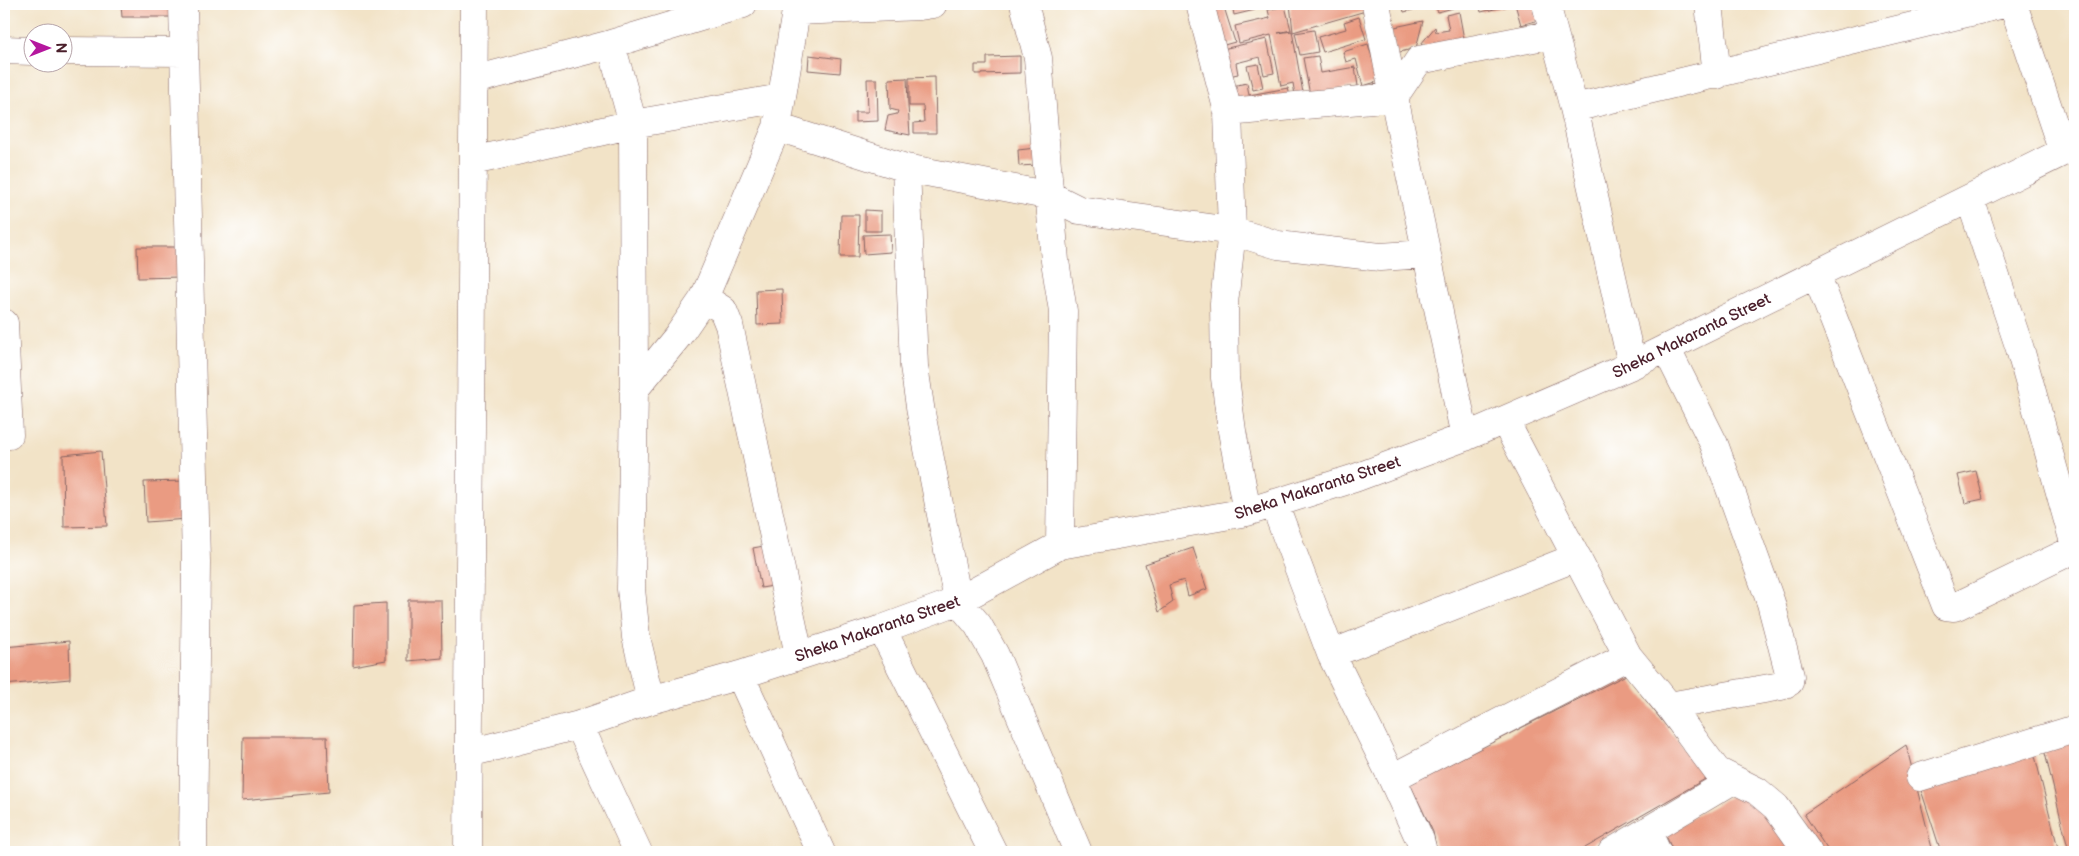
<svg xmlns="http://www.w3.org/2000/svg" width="2079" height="856" viewBox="0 0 2079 856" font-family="'Balsamiq Sans',sans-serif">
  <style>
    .building { fill: #ea9b82 }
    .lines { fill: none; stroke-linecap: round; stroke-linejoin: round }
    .minor-casing { stroke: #856462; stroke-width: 29 }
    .minor { stroke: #fff; stroke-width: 28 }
    .labels { text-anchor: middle; stroke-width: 5; stroke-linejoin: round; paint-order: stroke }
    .street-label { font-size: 16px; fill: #4a1f2b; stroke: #fff }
  </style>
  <rect width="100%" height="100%" fill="#fff"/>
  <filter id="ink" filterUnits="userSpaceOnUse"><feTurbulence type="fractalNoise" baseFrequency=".02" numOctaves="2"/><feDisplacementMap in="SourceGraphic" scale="10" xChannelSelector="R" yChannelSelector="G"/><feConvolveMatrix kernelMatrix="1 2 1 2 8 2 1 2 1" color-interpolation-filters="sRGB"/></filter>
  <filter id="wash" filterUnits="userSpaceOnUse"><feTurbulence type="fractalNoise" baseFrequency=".0096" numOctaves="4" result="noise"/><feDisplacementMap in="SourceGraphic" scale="20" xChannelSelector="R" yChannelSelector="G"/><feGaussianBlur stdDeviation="1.12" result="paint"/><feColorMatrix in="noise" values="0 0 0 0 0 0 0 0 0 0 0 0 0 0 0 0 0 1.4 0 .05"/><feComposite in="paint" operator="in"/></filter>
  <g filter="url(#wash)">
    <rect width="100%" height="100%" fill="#f2e3c7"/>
    <g id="blocks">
      <!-- building -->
      <path class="building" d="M121,4H177V17H122Z
        M1210,4H1223L1235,42L1217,47Z
        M1232,4H1254L1255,10L1234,15Z
        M1290,4H1368L1369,10L1293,32Z
        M1402,4H1452L1453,8L1438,12L1434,5L1404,12Z
        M1479,4H1509V6L1481,12Z
        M1515,4H1534L1539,20L1521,25Z
        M1285,6L1291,30L1278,33L1292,31L1303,93L1295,95L1293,83L1281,86L1271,35L1239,43L1235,26L1270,18L1268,10Z
        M1459,12L1465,45L1431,52L1421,44L1435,27L1436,32L1449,30L1446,15Z
        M1359,17L1366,39L1323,52L1318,37L1346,29L1344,22Z
        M1423,21L1416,48L1396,53L1390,28Z
        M1314,30L1318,52L1300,55L1295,33Z
        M1267,39L1274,73L1264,75L1260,57L1236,63L1238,74L1224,77L1218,50Z
        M1368,44L1379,81L1363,86L1356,59L1346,62L1343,52Z
        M809,55L841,59L840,73L808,70Z
        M1020,56V73L975,74V65H987V57Z
        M1318,56L1321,73L1355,67L1358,86L1310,95L1303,58Z
        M1258,64L1263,88L1253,90L1247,66Z
        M935,77L936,133H914V123L924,122L923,106H909V78Z
        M907,78L908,105L910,135L885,130L888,116L897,114L898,111L890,109L889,79Z
        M867,79H877L878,121L855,122V112H868Z
        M1247,83L1249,95L1288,88L1291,100L1237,110L1232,86Z
        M1036,148L1037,165L1019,166L1018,150Z
        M865,210L881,211V231H865Z
        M841,215H859L858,257H840Z
        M890,234L891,252L864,254L863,235Z
        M137,247H181V277L138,278Z
        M782,289L783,324L757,325L756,290Z
        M101,451L107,526L64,527L63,455Z
        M1976,471L1983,499L1965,503L1958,475Z
        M187,481L188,519L146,522L144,482Z
        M769,545L779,585L761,588L753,548Z
        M1193,548L1207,589L1188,596L1184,580L1169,585L1173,602L1159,612L1145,564Z
        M408,600H441L442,658L408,661Z
        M386,603V660L353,666L354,605Z
        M69,641L70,679L4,685V647Z
        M1626,675L1707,778L1578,852H1437L1433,832L1410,784Z
        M243,737H327L329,792L242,800Z
        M2075,740V852H2069L2044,749Z
        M1906,745L1933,852H1829L1804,814Z
        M2034,752L2059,852H1941L1921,790Z
        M1735,794L1765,810L1795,852H1673L1665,833Z"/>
    </g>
  </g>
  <g filter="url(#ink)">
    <use href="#blocks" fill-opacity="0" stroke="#856462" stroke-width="1"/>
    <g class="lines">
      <defs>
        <path id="minor" d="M183,4L196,562L193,852
          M1024,4L1038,58L1055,261L1063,311L1060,545
          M1200,4L1228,112L1232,231L1224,303L1225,378L1232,431L1247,512
          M1376,4L1394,97L1465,437
          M1546,4L1574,108L1632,365
          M1709,4L1717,75
          M2013,4L2063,152
          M796,11L920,6L933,4
          M611,44L633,124L634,390L631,589L636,637L651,700
          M4,50L32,51
          M62,51L184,52
          M474,80L611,44L743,4
          M1574,108L2004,4
          M1228,112L1394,97L1419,60L1554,34
          M777,127L906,168L1051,196L1079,210L1232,231L1278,245L1380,257L1426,254
          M473,161L633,124L781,98
          M906,168L914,366L921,413L958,601L978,625L995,655L1078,852
          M1970,199L2020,349L2075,546
          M1816,274L1946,606L1954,607L1959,605L2075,549
          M704,298L723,310L729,325L799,655
          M4,323L9,435
          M1666,348L1714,444L1771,603L1790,676L1789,682L1781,686L1669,706
          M634,390L678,336L704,298L777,127L796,11L800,4
          M1505,421L1628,656L1669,706L1717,771L1757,791L1776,807L1808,852
          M1274,503L1331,654L1392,778L1420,840L1423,852
          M882,629L993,852
          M1331,654L1577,557
          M740,675L821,852
          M579,725L638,852
          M469,753L579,725L651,700L740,675L882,629L958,601L1060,545L1247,512L1355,478L1465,437L1632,365L2075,146
          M1920,777L2075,729
          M1392,778L1628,656
          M1647,831L1657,852
          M468,852L474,4
          M1612,852L1733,780"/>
      </defs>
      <!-- minor casing -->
      <use href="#minor" class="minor-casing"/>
      <!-- minor -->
      <use href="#minor" class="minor"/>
    </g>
  </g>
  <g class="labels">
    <!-- street labels -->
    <g class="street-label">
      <text transform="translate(1691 335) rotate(-26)" y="6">Sheka Makaranta Street</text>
      <text transform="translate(1317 487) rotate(-18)" y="6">Sheka Makaranta Street</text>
      <text transform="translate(877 628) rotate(-19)" y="6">Sheka Makaranta Street</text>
    </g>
  </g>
  <!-- margin -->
  <rect width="2079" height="856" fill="none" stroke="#fff" stroke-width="20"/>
  <!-- north arrow -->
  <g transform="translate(48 48) rotate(90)"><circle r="24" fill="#ffffff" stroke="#b7a5aa"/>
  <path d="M0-4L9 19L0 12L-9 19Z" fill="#b5179e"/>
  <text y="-8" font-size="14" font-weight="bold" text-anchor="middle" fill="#4a1f2b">N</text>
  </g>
</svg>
